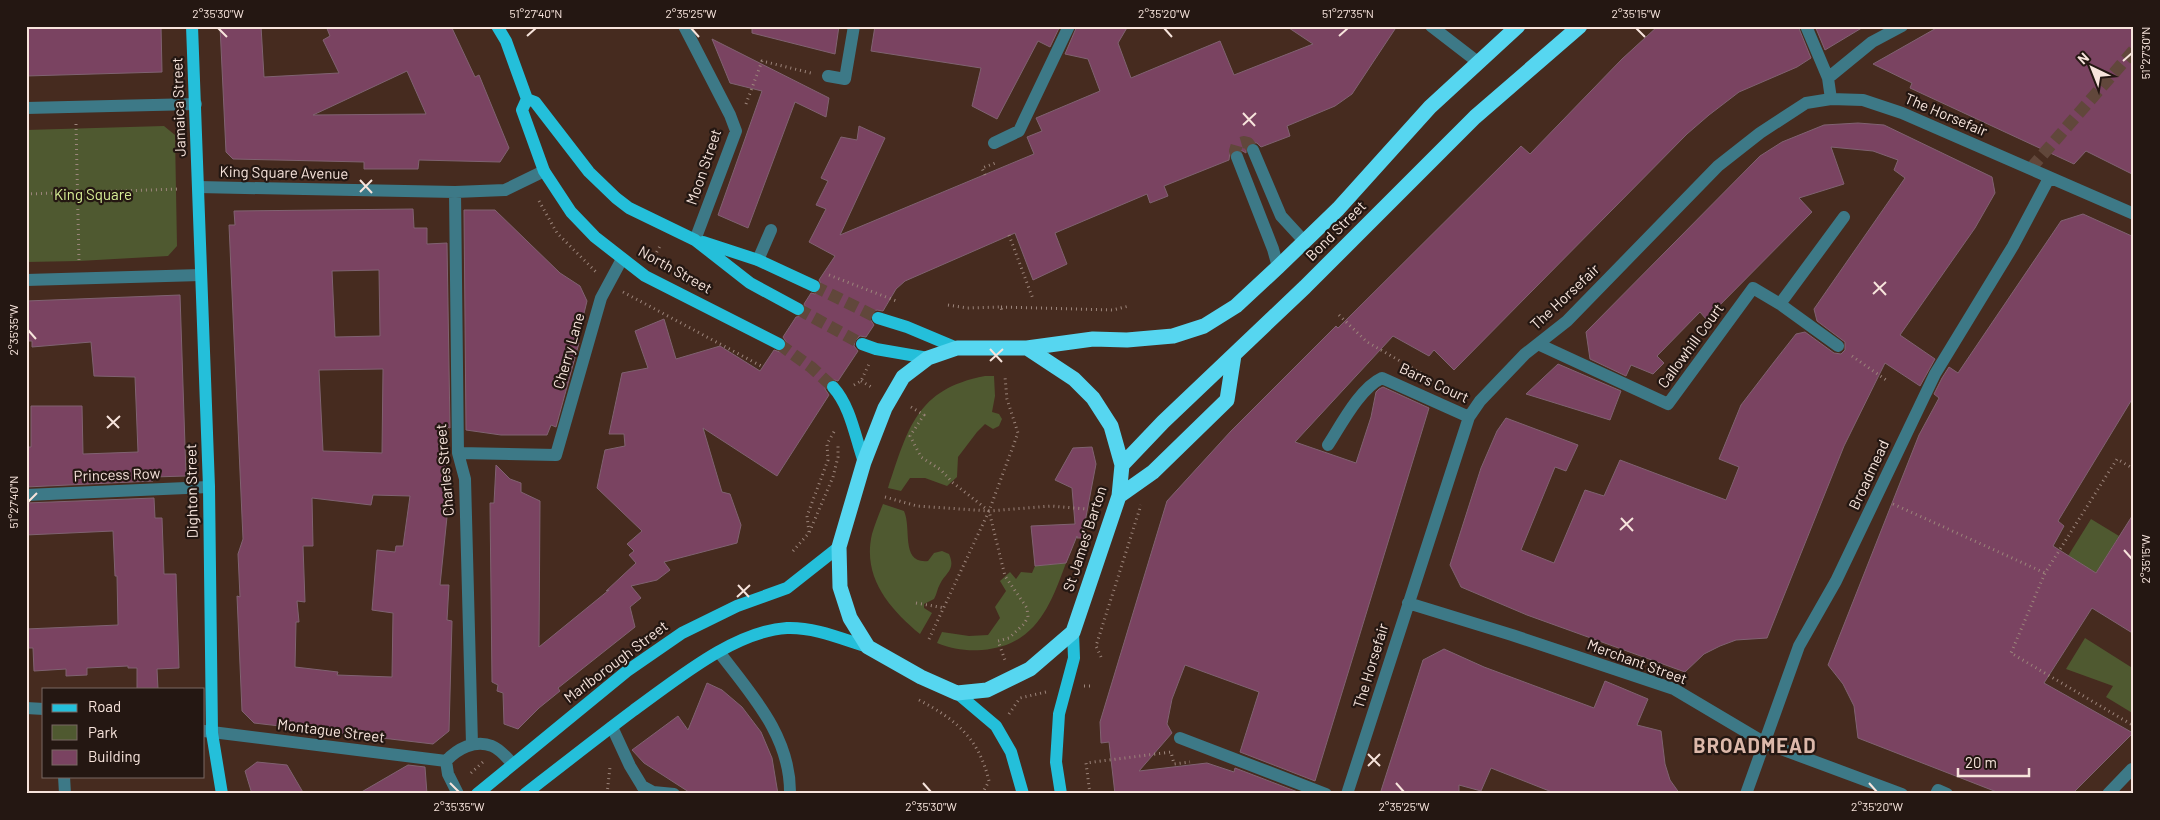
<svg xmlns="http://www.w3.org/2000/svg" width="2160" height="820" viewBox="0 0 2160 820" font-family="Barlow,sans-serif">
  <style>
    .green { fill: #4f5930 }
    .building { fill: #7a4361; stroke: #806271; fill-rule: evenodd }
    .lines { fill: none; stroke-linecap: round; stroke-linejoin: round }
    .minor-tunnel { stroke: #61473b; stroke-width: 12; stroke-dasharray: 12 6; stroke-linecap: butt }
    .major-tunnel { stroke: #61473b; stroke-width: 12; stroke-dasharray: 12 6; stroke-linecap: butt }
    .path { stroke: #9c857b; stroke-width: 3; stroke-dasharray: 1 4; stroke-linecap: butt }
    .minor { stroke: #3d7987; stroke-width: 12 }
    .major { stroke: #24bfda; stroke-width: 12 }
    .highway { stroke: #56d6f0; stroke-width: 15 }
    .ticks { fill: none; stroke: #f7e4dc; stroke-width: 2 }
    .labels { text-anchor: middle; stroke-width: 4.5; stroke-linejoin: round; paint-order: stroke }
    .street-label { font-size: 15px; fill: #f7e4dc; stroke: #241712 }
    .park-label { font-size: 15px; fill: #d7ee95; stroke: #241712 }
    .district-label { font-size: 20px; font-weight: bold; letter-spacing: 1px; fill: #dcb8aa; stroke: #241712 }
    .neatline { fill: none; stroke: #f7e4dc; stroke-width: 2 }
    .ticks-label { font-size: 12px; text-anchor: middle; fill: #f7e4dc }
  </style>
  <rect width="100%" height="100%" fill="#462b1f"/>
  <!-- green -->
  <path class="green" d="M164,126L175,135L177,246L168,256L79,261L26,262V130Z
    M985,376H994L995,396L992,412L999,414L1002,419L999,426L993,429L985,424L977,432L958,457L957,477L947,486L925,478H910L901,491L888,488C908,429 916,389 985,376Z
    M883,504L904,511C912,529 900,564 928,561L934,553L942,551L949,554C956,570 946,572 940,584C937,589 937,594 934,599L924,604V608L932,613L920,634C889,608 862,577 872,534C875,524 879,514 883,504Z
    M2091,519L2119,536L2096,573L2068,556Z
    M1066,563C1050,607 1035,646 982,650C965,651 952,649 937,643L942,632L969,636L988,635L1000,618L995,607L1006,591L1000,581L1010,572L1016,579L1021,572L1032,573L1035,566Z
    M2085,638L2134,669V714L2106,697L2113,686L2066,669Z"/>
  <!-- building -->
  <path class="building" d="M26,26H161L162,72L26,76Z
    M220,26H261L264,77L339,73L323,40L330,36L326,26H451L475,77L479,75L509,148L500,162L419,160L418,169H364V162L233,159L226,152ZM407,71L426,114L313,115Z
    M752,26H839L835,54L752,33Z
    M875,26H1060L1050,47L1038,41L997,119L972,106L981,68L871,51Z
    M1077,26H1128L1118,43L1131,78L1220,41L1234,75L1313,44L1286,26H1397L1352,94L1335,106L1287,126L1290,136L1261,147L1257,143L1250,142L1246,146V153L1239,149H1235L1230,152L1229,160L1164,186L1168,196L1150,203L1147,194L1055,233L1067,264L1033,280L1015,233L905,281L896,289L883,311L877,310L872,312L870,319L874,325L866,337L860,336L855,341L854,346L858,351L838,381L831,379L826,383L825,389L829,395L777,476L703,428L722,492L730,494L741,525L737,543L664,562L670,570L657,580L631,586L641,598L630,607L635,627L558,688L560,691L539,708L518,729L504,724L503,693L497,691L498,685L492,682L490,503H494L496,465L510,479L521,483V492L540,501L539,647L609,590L606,591L636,563L629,555L634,551L627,544L642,531L597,488L605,450L625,446L624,434H609L622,373L648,368L635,331L664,319L676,359L720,346L760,371L774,350L780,352L786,348L787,343L783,337L796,317L802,316L805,313L806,308L804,304L811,293L815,294L821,290L822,285L819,280L835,256L809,242L826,209L816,205L828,181L821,178L841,137L857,140L859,126L885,138L840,235L1034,154L1027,137L1042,131L1036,118L1100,91L1088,59L1065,54Z
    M1658,26H1798L1811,58L1797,67L1739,92L1709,115L1687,134L1454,370L1434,350L1429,356L1393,336L1295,442L1356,463L1371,417L1376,392L1379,389L1383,387L1429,408L1315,781L1240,752L1259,692L1185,665L1172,699L1167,724L1172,733L1139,771L1207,763L1234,772L1235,768L1303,794H1115L1109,742L1101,743L1100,722L1167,501L1231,431L1336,326L1338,328L1521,146L1530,154L1622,59Z
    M1815,26H1865L1825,50Z
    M1940,26H2134V175L2086,151L2074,164L1910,88L1912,83L1873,64Z
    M712,39L829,98L826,117L795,102L748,228L718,215L762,91L730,83Z
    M1858,123L1884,125L1992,177L1995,193L1975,228L1900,335L1935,359L1920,386L1885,363L1844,446L1767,638L1736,640L1720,646L1704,654L1685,672L1527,615L1461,587L1450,565L1481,468L1497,431L1506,418L1578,445L1566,471L1555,467L1521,550L1554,563L1585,490L1604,496L1620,460L1726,500L1739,467L1719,459L1741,405L1774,362L1796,334L1805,332L1834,353L1841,354L1845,350V342L1817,321L1814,309L1905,178L1894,170L1898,160L1873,151L1831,147L1844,184L1799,198L1812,212L1706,319L1700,312L1657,356L1664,363L1653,374L1631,365L1626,376L1590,359L1586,332L1760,156L1782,142L1824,125Z
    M413,209L414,228H427V244L447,243L450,428L447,427V517L440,585H449L447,620L452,621L449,731L433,744L254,723L242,711L237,596L240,597L238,554L243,539L229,225H235L234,211ZM379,270L380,336L335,337L332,271ZM383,369L382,453L323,451L319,370ZM373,495L410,496L403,546H396L395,552L377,550L372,610L393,613L392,677L337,675L338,672L295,667L296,622H299L297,601L305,602L303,546H313L312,498L371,505Z
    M464,210H495L560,273L580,286L587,301L577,342L579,343L556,427L551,425L547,435H501L466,430Z
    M2083,214L2134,237V396L2058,521L2064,526L2053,546L2096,573L2134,513V634L2092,608L2044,683L2133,733L2072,794H2002L1858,738L1854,706L1843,684L1828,665L1919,435L1939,398L1934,394L1942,378L1949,367L1958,373L2061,221Z
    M180,295L186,476L153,477V481L26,487V447H31V406H82L83,454L138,452L135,377L94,376L91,342L32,347V341H26V301Z
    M1558,364L1621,391L1610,420L1526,394Z
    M1092,447L1096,464L1082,538H1077V536L1066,563L1035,566L1031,526L1075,524L1072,488L1055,480L1073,448Z
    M154,498L155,518H162L164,574H176L179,668L157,669L158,689H137V668H128V666L87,668V675L66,676V669L34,671L33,648H26V629L118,625L117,576H115L113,531L26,535V503Z
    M1444,649L1484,667L1594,708L1605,681L1648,699L1637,725L1661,731L1665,764L1670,780L1680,794H1557L1491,768L1481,791L1459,785V794H1380L1423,660Z
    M707,683L722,690L742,707L761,732L772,758L778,794H692L644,763L632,750L678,716L688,730Z
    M257,762L287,765L304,794H252L245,771Z
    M408,765L425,767L427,794H358Z"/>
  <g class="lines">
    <!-- minor-tunnel -->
    <path class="minor-tunnel" d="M1237,157L1235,151L1237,144L1244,142L1248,143L1253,150
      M2031,168L2134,50"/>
    <!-- major-tunnel -->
    <path class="major-tunnel" d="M814,286L878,318
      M798,309L862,344
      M779,344L811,367L833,387"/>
    <!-- path -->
    <path class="path" d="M746,104L762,61L811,73
      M76,124L79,262
      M985,175L982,168L998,162
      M26,194L180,189
      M539,201L557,233L596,272
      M1009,235L1033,299
      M652,261L661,244
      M829,275L899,302
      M623,292L763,367
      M948,305L967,308L1001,307L1002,311
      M1001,307L1113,310L1129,306
      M1339,315L1367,342L1421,373
      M1852,356L1886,380
      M861,381L873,388
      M854,385L861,381L869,364
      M911,407L924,415L910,436L921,457L941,470L952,482L989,511L1005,576L1027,608L1028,617L1024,624L1009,638L998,641L1005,660
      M2134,469L2117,459L2045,573L2011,653L2134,726
      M885,497L917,506L989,511L1051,506L1086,509
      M1893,504L2045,573
      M809,532L807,516L828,460L827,444L835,430
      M793,551L809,533L833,477L838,457V443
      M916,603L945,608
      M929,639L989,511L1018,433L1007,399L1005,377
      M1101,657L1096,646L1141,505
      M1084,686H1092
      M919,700C957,720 979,739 989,781L982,794
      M1009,714L1020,698L1046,692
      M471,773L483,762
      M607,794L610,767
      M1090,794L1086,763L1171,752L1174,764L1190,762"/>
    <!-- minor -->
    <path class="minor" d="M684,26L730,115L736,131L695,240
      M1431,26L1479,63
      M1806,26L1828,78L1831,99
      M828,76L845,79L854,26
      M1828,78L1872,42L1902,26
      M26,108L196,104
      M994,143L1019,131L1069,26
      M1253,150L1281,216L1304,241
      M1237,157L1273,249L1278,267
      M198,187L455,192L505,190L544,171
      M455,192L458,453L465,479L472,744
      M758,260L771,230
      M26,280L201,275
      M1780,304L1838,346
      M1538,344L1668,404L1753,288L1780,304L1844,217
      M1328,445C1341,425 1360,388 1382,378L1469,417
      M458,453L556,455L601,298L622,259
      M26,495L209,487
      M1408,603L1512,635L1674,689L1765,743L1902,794
      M719,652C752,695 791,737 790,794
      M26,708L44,709
      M612,727L630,766L647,794
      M204,731L446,761
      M1180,738L1326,794
      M446,761C457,749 475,739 492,746C500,749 507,758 513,764
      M446,761L448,774L458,794
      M64,776L65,794
      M642,786L653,792L674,794
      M1347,794L1469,417L1480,401L1525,354L1567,321L1718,166L1760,133L1806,103L1831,99L1863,100L1902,113L2134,214
      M1746,794L1799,646L1836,581L1935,374L2013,246L2047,182
      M1936,794L1938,790L1947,794
      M2108,794L2132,769L2134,770"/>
    <!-- major -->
    <path class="major" d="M192,26L209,487L212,733L222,794
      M497,26L506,41L527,99L522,110L544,171L571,212L595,237L645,276L779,344
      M527,99L535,102L589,172L616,198L629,208L695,240L750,283L798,309
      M703,242L758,260L814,286
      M878,318L907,327L957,348
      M862,344L876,349L928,358
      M833,387C851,407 855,437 864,462
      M957,693L996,726L1011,752L1023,794
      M477,794L627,671L682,633L737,606L787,588L839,547
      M525,794C561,766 598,737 634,710C676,680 734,631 787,628C815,627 842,639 868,647
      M1061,794L1056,762L1059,714L1074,658L1073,632"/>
    <!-- highway -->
    <path class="highway" d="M1027,348L1074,379L1093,398L1111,426L1122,465L1119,496L1073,632L1030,669L987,690L957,693L921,677L868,647L850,618L840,587L839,547L864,462L885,408L903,377L928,358L957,348H1027L1093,339L1127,340L1173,336L1204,326L1236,306L1278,267L1338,209L1430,107L1518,26
      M1122,465L1163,422L1305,287L1475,117L1580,26
      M1119,496L1153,472L1227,400L1234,355"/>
  </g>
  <!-- ticks -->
  <path class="ticks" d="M218,28L227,37M691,28L699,37M1164,28L1172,37M1636,28L1645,37M527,36L536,28M1339,36L1348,28M2123,61L2132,53M1243,113L1255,126M1243,125L1256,113M360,180L372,193M360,192L372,180M1874,282L1886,295M1873,294L1886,282M28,330L36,339M990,349L1002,362M990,361L1003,349M107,416L119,428M107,428L120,416M28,502L37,493M1621,518L1633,531M1620,530L1633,518M2124,550L2132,559M738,585L749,597M737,597L750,585M1368,754L1380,766M1368,766L1380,754M450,783L459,792M923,783L931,792M1396,783L1404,792M1869,783L1877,792"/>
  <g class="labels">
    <!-- street labels -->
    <g class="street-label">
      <text transform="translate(179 107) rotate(-92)" y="5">Jamaica Street</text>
      <text transform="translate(1946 115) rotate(23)" y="5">The Horsefair</text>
      <text transform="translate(704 167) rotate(-71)" y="5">Moon Street</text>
      <text transform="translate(284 173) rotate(1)" y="5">King Square Avenue</text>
      <text transform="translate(1336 231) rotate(-45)" y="5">Bond Street</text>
      <text transform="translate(675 270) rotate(29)" y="5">North Street</text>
      <text transform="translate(1565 297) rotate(-43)" y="5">The Horsefair</text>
      <text transform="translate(1691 346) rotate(-54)" y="5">Callowhill Court</text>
      <text transform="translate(569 351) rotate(-74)" y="5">Cherry Lane</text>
      <text transform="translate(1434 383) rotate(25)" y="5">Barrs Court</text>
      <text transform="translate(445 470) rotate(-95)" y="5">Charles Street</text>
      <text transform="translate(117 475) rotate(-2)" y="5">Princess Row</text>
      <text transform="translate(1869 475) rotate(-65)" y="5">Broadmead</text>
      <text transform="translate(192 491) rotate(-91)" y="5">Dighton Street</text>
      <text transform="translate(1085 539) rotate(-72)" y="5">St James' Barton</text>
      <text transform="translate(616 662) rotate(-37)" y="5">Marlborough Street</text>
      <text transform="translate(1637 662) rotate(20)" y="5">Merchant Street</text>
      <text transform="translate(1371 666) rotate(-73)" y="5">The Horsefair</text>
      <text transform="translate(331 731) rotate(7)" y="5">Montague Street</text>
    </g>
    <!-- park labels -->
    <g class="park-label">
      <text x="93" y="200">King Square</text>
    </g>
    <!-- district labels -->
    <g class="district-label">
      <text x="1755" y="753">BROADMEAD</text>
    </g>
  </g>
  <!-- border -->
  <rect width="2160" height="820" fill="none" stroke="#241712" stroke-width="55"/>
  <!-- legend -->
  <rect x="42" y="688" width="162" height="90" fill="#241712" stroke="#786963"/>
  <rect x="52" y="704" width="25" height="8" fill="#24bfda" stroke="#786963"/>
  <text x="88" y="712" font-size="15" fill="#f7e4dc">Road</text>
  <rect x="52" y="725" width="25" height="15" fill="#4f5930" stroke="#786963"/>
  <text x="88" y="738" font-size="15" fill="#f7e4dc">Park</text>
  <rect x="52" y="750" width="25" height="15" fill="#7a4361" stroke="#786963"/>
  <text x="88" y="762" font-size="15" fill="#f7e4dc">Building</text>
  <!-- north arrow -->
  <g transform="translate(2092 68) rotate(317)" stroke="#241712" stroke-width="4" paint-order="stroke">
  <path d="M0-4L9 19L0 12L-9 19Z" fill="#f7e4dc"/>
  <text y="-8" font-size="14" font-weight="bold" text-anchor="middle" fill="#f7e4dc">N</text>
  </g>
  <!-- scale -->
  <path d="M1958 768v8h71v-8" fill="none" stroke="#f7e4dc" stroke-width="2.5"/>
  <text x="1965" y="768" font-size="15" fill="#f7e4dc" stroke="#241712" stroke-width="4" paint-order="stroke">20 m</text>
  <rect x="28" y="28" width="2104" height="764" class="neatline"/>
  <g class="ticks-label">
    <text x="218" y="18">2°35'30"W</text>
    <text x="536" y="18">51°27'40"N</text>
    <text x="691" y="18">2°35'25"W</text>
    <text x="1164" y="18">2°35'20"W</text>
    <text x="1348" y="18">51°27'35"N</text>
    <text x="1636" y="18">2°35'15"W</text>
    <text transform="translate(2146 53) rotate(-90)" y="4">51°27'30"N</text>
    <text transform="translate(14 330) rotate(-90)" y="4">2°35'35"W</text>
    <text transform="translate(14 502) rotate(-90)" y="4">51°27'40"N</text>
    <text transform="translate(2146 559) rotate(-90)" y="4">2°35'15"W</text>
    <text x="459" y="811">2°35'35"W</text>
    <text x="931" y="811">2°35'30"W</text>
    <text x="1404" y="811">2°35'25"W</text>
    <text x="1877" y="811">2°35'20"W</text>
  </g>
</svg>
